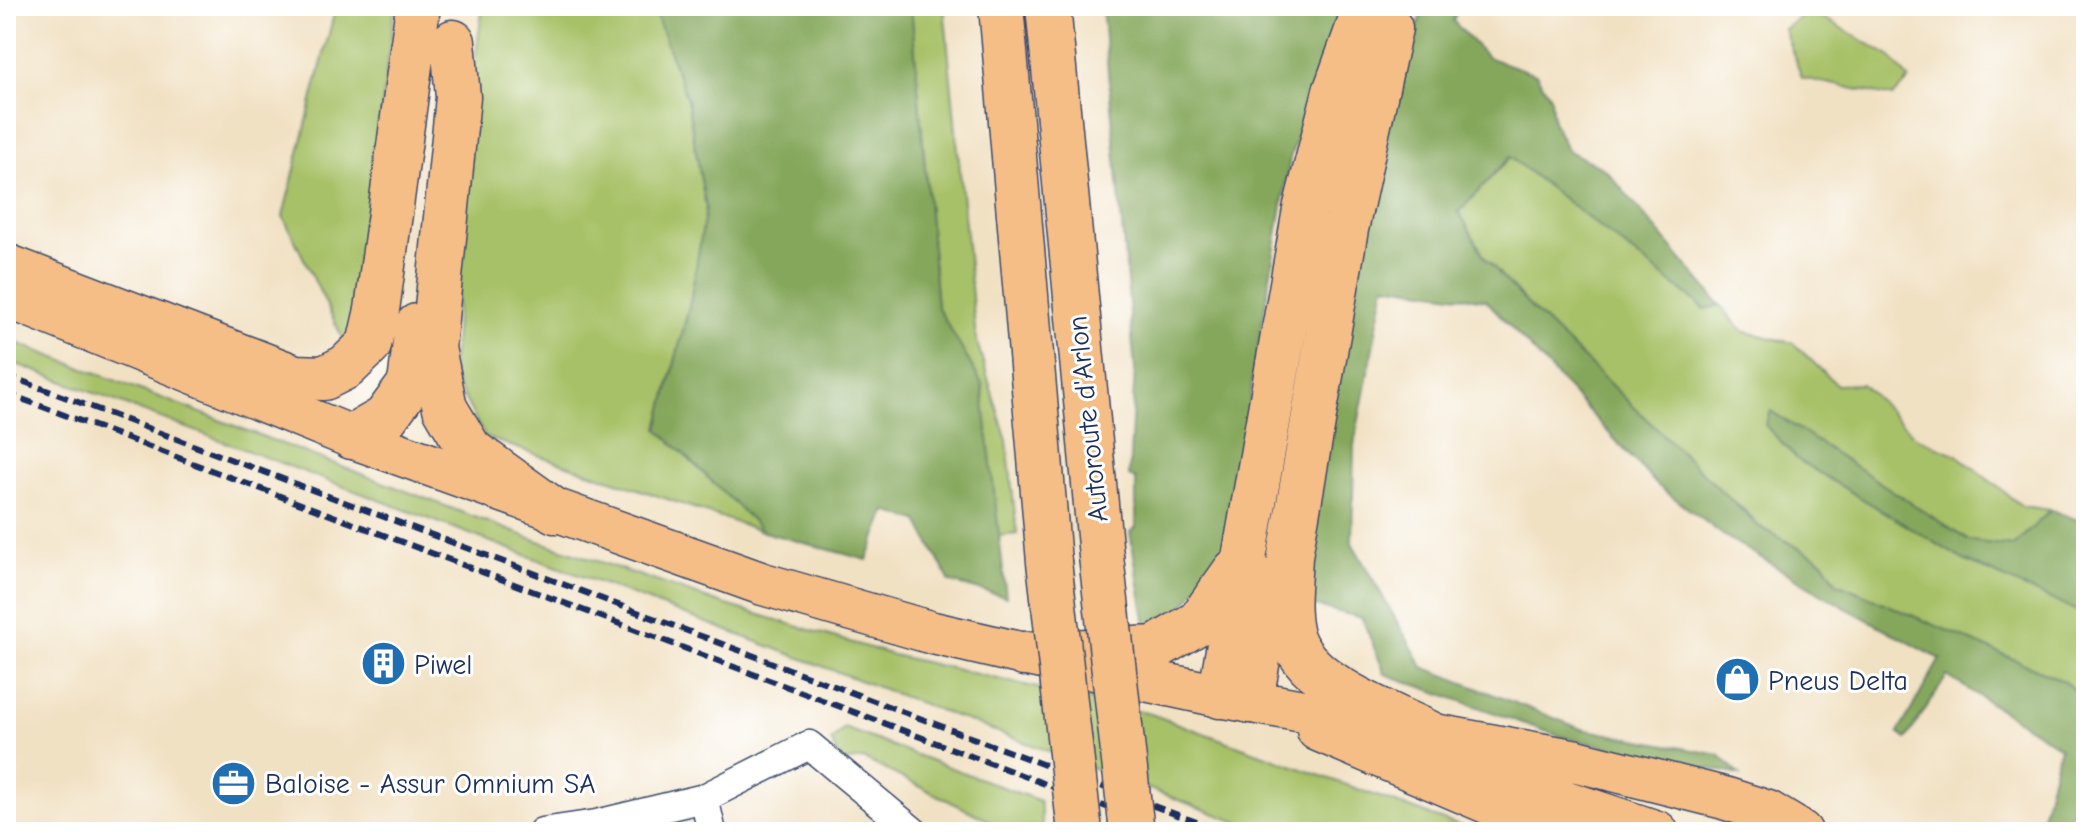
<svg xmlns="http://www.w3.org/2000/svg" width="2092" height="838" viewBox="0 0 2092 838" font-family="'Comic Neue',sans-serif">
  <style>
    .green { fill: #a7c167; stroke: #617862; stroke-width: 2 }
    .forest { fill: #85a75c; stroke: #506b5d; stroke-width: 2 }
    .lines { fill: none; stroke-linecap: round; stroke-linejoin: round }
    .minor-casing { stroke: #3b4a6d; stroke-width: 31 }
    .primary-casing { stroke: #3b4a6d; stroke-width: 45 }
    .motorway-casing { stroke: #3b4a6d; stroke-width: 47 }
    .minor { stroke: #fff; stroke-width: 28 }
    .primary { stroke: #f6be87; stroke-width: 42 }
    .motorway { stroke: #f6be87; stroke-width: 44 }
    .rail { stroke: #1b2f5e; stroke-width: 6; stroke-dasharray: 12 6; stroke-linecap: butt }
    .motorway-bridge-casing { stroke: #3b4a6d; stroke-width: 47; stroke-linecap: butt }
    .motorway-bridge { stroke: #f6be87; stroke-width: 44 }
    .labels { text-anchor: middle; stroke-width: 6; stroke-linejoin: round; paint-order: stroke }
    .street-label { font-size: 28px; fill: #1b2f5e; stroke: #fff }
    .poi-label { font-size: 28px; fill: #1b2f5e; stroke: #fff; text-anchor: start }
  </style>
  <rect width="100%" height="100%" fill="#fff"/>
  <filter id="ink" filterUnits="userSpaceOnUse"><feTurbulence type="fractalNoise" baseFrequency=".0125" numOctaves="2"/><feDisplacementMap in="SourceGraphic" scale="16" xChannelSelector="R" yChannelSelector="G"/><feConvolveMatrix kernelMatrix="1 2 1 2 8 2 1 2 1" color-interpolation-filters="sRGB"/></filter>
  <filter id="wash" filterUnits="userSpaceOnUse"><feTurbulence type="fractalNoise" baseFrequency=".006" numOctaves="4" result="noise"/><feDisplacementMap in="SourceGraphic" scale="32" xChannelSelector="R" yChannelSelector="G"/><feGaussianBlur stdDeviation="1.8" result="paint"/><feColorMatrix in="noise" values="0 0 0 0 0 0 0 0 0 0 0 0 0 0 0 0 0 1.4 0 .05"/><feComposite in="paint" operator="in"/></filter>
  <g filter="url(#wash)">
    <rect width="100%" height="100%" fill="#f1e1c3"/>
    <!-- green -->
    <path class="green" d="M336,6H395L378,134L388,136L348,349L283,216Z
      M483,6H653L687,100L706,208L690,303L658,429L764,532L485,437L452,375L473,73Z
      M911,6H944L976,339L1007,441L1017,534L997,536L982,384L937,307Z
      M1810,10L1891,57L1909,80L1893,97L1802,78L1784,29Z
      M1510,157L1705,309L1720,305L1742,331L1793,343L1837,385L1862,384L1917,438L1957,455L2022,506L2051,510L2013,546L1969,541L1771,412L1798,460L1964,560L2086,615V701L2064,681L1837,583L1823,561L1758,526L1744,510L1722,493L1532,309L1485,258L1459,212Z
      M6,339L527,537L720,603L893,655L1151,714L1476,832H1264L6,360Z
      M844,728L1040,801L1043,832H995L994,823L864,759L842,762L831,741Z"/>
    <!-- forest -->
    <path class="forest" d="M653,6H911L937,306L982,384L1006,597L950,582L918,521L886,511L867,560L764,532L658,429L690,303L706,208L687,100Z
      M1102,6H1341L1290,158L1252,383L1235,537L1170,625H1146L1130,532L1136,527V479L1129,476L1135,369Z
      M1424,6H1459L1453,21L1487,57L1536,74L1551,98L1553,121L1567,150L1606,170L1720,305L1705,309L1510,157L1459,212L1485,258L1532,309L1758,526L1823,561L1837,583L2064,681L2086,701V730L2068,832H2038L2060,747L1947,676L1906,739L1898,733L1940,659L1844,607L1723,535L1657,485L1486,300L1385,285L1354,445L1352,543L1423,667L1582,729L1719,755L1740,775L1562,737L1385,674L1362,618L1300,602L1363,195Z
      M1771,411L1969,541L2013,546L2051,510L2086,523V615L1964,560L1798,460L1765,425Z"/>
  </g>
  <g filter="url(#ink)">
    <g class="lines">
      <defs>
        <path id="minor" d="M704,798L712,832
          M542,832L596,824L704,798L809,745L914,832"/>
        <path id="primary" d="M6,296L352,437L763,584L933,633L1024,654L1220,696L1577,761L1724,798L1768,812L1801,832
          M1318,730L1557,832
          M1428,756L1657,832"/>
        <path id="motorway" d="M1001,6L1049,562
          M1048,6L1101,556
          M1390,28L1346,229L1290,556C1289,581 1285,607 1290,631C1302,684 1387,712 1431,734
          M453,42L458,97L433,348L445,408L470,450L555,511
          M6,266L295,377L324,378L346,367L369,345L377,310L418,6
          M352,437L385,418L410,384L417,326
          M1024,654L1155,648L1199,622L1235,571
          M1220,696L1305,210L1335,92L1366,6
          M1251,701L1271,581"/>
      </defs>
      <!-- minor casing -->
      <use href="#minor" class="minor-casing"/>
      <!-- primary casing -->
      <use href="#primary" class="primary-casing"/>
      <!-- motorway casing -->
      <use href="#motorway" class="motorway-casing"/>
      <!-- minor -->
      <use href="#minor" class="minor"/>
      <!-- primary -->
      <use href="#primary" class="primary"/>
      <!-- motorway -->
      <use href="#motorway" class="motorway"/>
      <!-- rail -->
      <path class="rail" d="M6,375L1223,832
        M6,393L1173,832"/>
      <defs>
        <path id="motorway-bridge" d="M1101,556L1132,832
          M1049,562L1080,832"/>
      </defs>
      <!-- motorway-bridge casing -->
      <use href="#motorway-bridge" class="motorway-bridge-casing"/>
      <!-- motorway-bridge -->
      <use href="#motorway-bridge" class="motorway-bridge"/>
    </g>
  </g>
  <!-- icons -->
  <defs>
    <symbol id="building-disc" viewBox="-11 -11 22 22"><circle r="9.5" fill="#1f6fb2" stroke="#fff"/><path d="M-4-6H4V6H1V3H-1V6H-4ZM-2.5-4.3h1.7v1.8h-1.7ZM.8-4.3h1.7v1.8H.8ZM-2.5-1h1.7V.8h-1.7ZM.8-1h1.7V.8H.8Z" fill="#fff"/></symbol>
    <symbol id="shop-disc" viewBox="-11 -11 22 22"><circle r="9.5" fill="#1f6fb2" stroke="#fff"/><path d="M-5-2.5h2.3a2.7 3.5 0 0 1 5.4 0H5L5.5 6h-11ZM-1.5-2.5h3a1.5 2.3 0 0 0-3 0Z" fill="#fff"/></symbol>
    <symbol id="office-disc" viewBox="-11 -11 22 22"><circle r="9.5" fill="#1f6fb2" stroke="#fff"/><path d="M-6-3h4V-5.5h4V-3h4V5H-6ZM-1-4.5V-3h2v-1.5ZM-6 0V1H6V0Z" fill="#fff"/></symbol>
  </defs>
  <g fill-rule="evenodd">
    <use href="#building-disc" x="358" y="638" width="51" height="51"/>
    <use href="#shop-disc" x="1712" y="654" width="51" height="51"/>
    <use href="#office-disc" x="208" y="758" width="51" height="51"/>
  </g>
  <g class="labels">
    <!-- street labels -->
    <g class="street-label">
      <text transform="translate(1087 419) rotate(-96)" y="10">Autoroute d'Arlon</text>
    </g>
    <!-- poi labels -->
    <g class="poi-label">
      <text x="414" y="674">Piwel</text>
      <text x="1768" y="690">Pneus Delta</text>
      <text x="265" y="793">Baloise - Assur Omnium SA</text>
    </g>
  </g>
  <!-- margin -->
  <rect width="2092" height="838" fill="none" stroke="#fff" stroke-width="32"/>
</svg>
